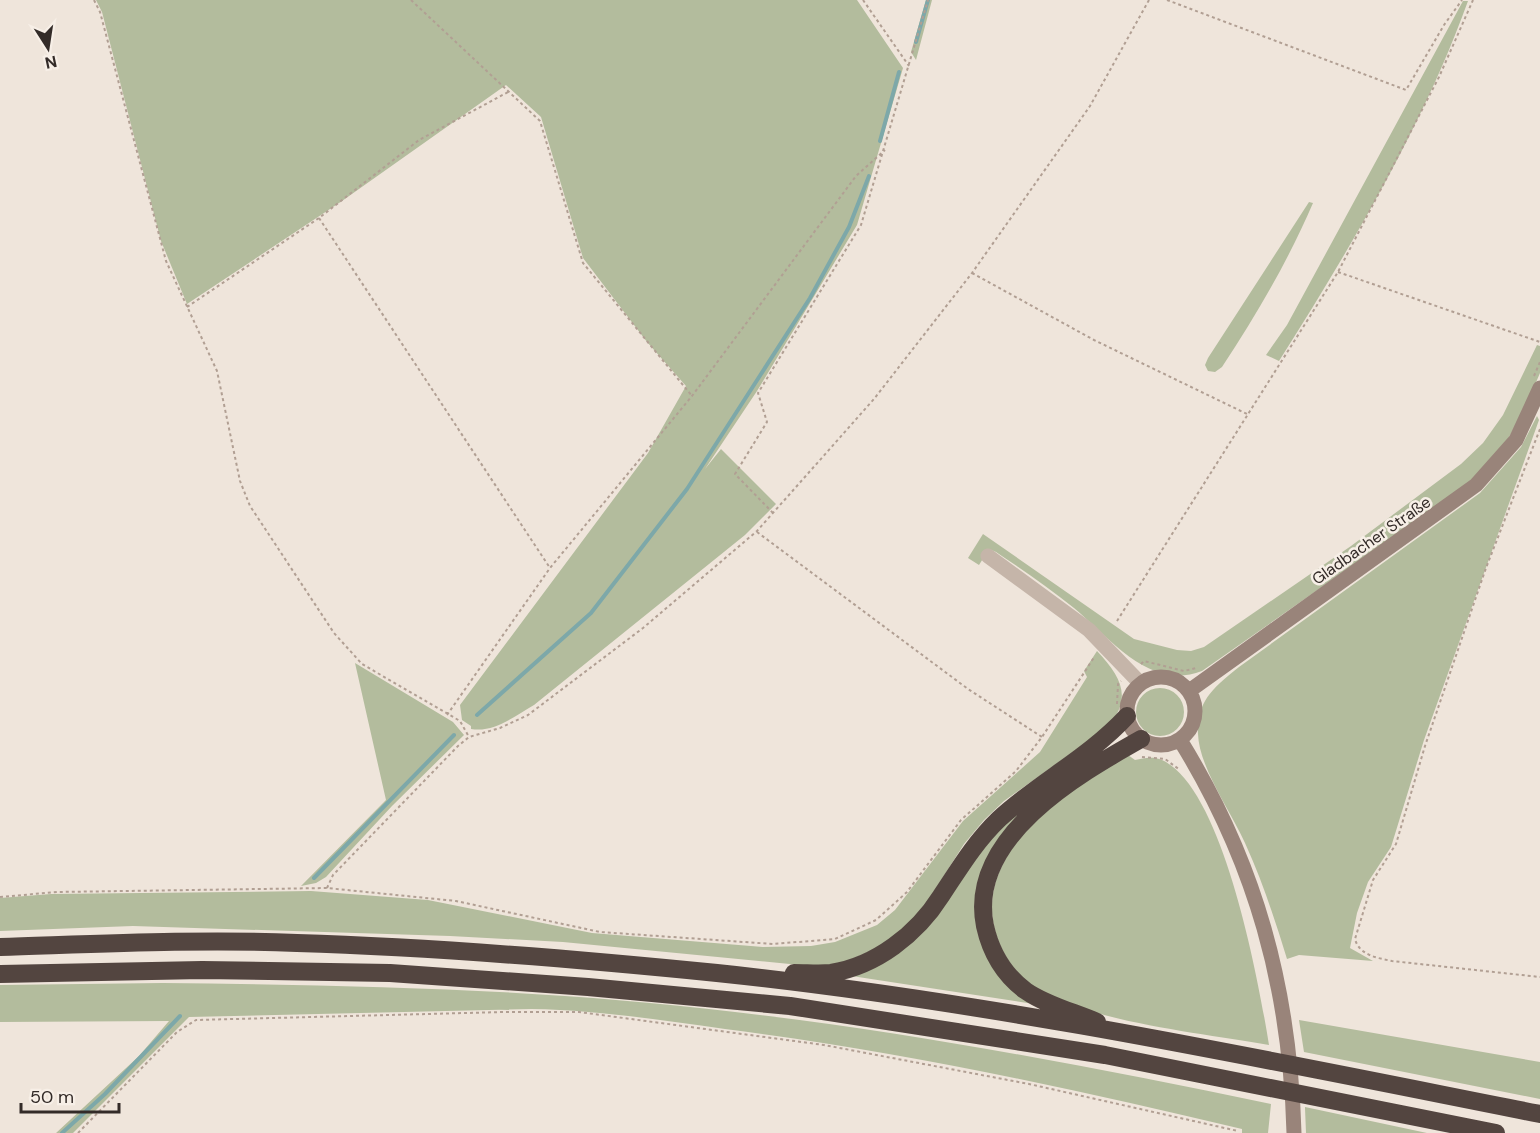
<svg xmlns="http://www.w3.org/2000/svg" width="1540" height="1133" viewBox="0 0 1540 1133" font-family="'DM Sans',sans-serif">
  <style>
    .green { fill: #b3bc9d }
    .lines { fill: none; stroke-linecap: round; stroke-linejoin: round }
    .stream { stroke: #7da8a9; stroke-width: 4 }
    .path { stroke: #b19f93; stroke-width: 2; stroke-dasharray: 3 3; stroke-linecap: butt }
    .minor { stroke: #c5b5a9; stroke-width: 15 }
    .secondary { stroke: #99847a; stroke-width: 15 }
    .motorway { stroke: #534540; stroke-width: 18 }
    .labels { text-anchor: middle; stroke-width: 5; stroke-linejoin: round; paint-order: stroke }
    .street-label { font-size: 16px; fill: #332b28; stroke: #f7efe7 }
  </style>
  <rect width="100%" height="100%" fill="#efe5db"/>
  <!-- green -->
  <path class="green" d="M96,0H857L903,68L857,225L757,391L705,469L721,449L776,504L745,535L534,705C515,716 494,733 471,729V726L462,720L460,705L648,453L686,386L647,342L583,258L541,117L506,85L342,201L187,304L161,241L102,12Z
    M926,0H932L916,60L911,52Z
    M1463,1H1468C1422,128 1351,247 1279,361L1266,355L1287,325Z
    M1309,202L1313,203C1288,261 1257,314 1222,367L1215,372L1208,371L1205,365L1208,358Z
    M1537,345L1540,346V373L1528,401L1507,441L1470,483L1202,671C1149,691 1111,639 1074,608C1049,588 1023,570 996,552L989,549L979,565L968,558L983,534L1134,639L1177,650L1191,651L1204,647L1351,546L1461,464L1483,443L1503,415Z
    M1537,416L1539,420L1424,740L1391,847L1368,882L1357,913L1350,948L1373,961L1299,955L1287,959C1275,920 1262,880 1245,843C1231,812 1199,767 1198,734C1196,700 1216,686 1239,667L1480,493L1521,447Z
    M1097,651C1121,677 1133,697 1108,727L1004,801L984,820L964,844L926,904L904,929L875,949L845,962L820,967L563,942L450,936L133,926L0,931V898L51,894L311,891L428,900L592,933L763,947L811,946L835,942L877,925L895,910L963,821L1040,752L1087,677L1084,671Z
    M355,663L453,722L464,735L392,806L326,877L316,883L301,886L386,800Z
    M1136 712a24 24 0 1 1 48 0a24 24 0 1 1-48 0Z
    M1128,755L1135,760C1144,758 1153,756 1162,760C1224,788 1259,983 1269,1045C1202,1033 1096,1023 1039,990C1018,978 1003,957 996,934C971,852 1067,789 1128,755Z
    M1049,788L1014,822L980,921L1034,1004L845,975L886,957L984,841Z
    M163,983C354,985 545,989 735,1012C916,1033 1093,1067 1271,1104L1268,1133H1242V1129C1071,1088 899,1051 725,1029C661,1020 596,1010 531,1009L189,1017L73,1133H56L139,1056L169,1021L0,1022V985Z
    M1299,1020L1540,1062V1099L1304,1052Z
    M1305,1108V1107L1427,1133H1306Z"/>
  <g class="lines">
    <!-- stream -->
    <path class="stream" d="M916,42L928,0
      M880,141L899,72
      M477,715L591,613L687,489L810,298L849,227L869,176
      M314,878L454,735
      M62,1133L105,1094L180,1016"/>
    <!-- path -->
    <path class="path" d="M94,0L100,12L166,261L217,371L240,481L250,506L334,633L362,664L460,721L469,737
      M411,0L540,121L583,263L692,396
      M863,0L909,66
      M1167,0L1406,90L1444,25L1462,0
      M319,218L550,568
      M1338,272L1540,342
      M972,273L1094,340L1247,414
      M187,307L319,218L419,140L510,91
      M1534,376L1540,362
      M1540,429L1486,568L1425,746L1396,844L1373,880L1355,939C1359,955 1377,958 1392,961L1540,977
      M773,513L735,474L767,422L758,393L861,225L928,0
      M757,532L968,689L1042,737
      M1117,621L1338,272L1439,77L1473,0
      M1141,664L1144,661L1184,671L1196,668
      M1117,704L1118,684L1121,681
      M447,715L550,568L692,396L856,176L885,150
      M1142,757L1165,759L1180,770
      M327,888L333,875L458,746L469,737L500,728L528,715L643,628L757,531L874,399L972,273L1090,106L1149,0
      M0,897L57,892L327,888L456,901L600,932L773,944L835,939L876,920L907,892L961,820L1016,771L1042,737L1095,656
      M78,1133L177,1032L196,1020L504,1012H579L824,1045L1029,1084L1238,1131"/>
    <!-- minor -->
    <path class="minor" d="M988,556L1089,630L1140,683"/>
    <!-- secondary -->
    <path class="secondary" d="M1127 711a34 34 0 1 1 68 0a34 34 0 1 1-68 0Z
      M1189,691L1476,485L1516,440L1540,388
      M1180,740C1256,863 1290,988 1294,1133"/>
    <!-- motorway -->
    <path class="motorway" d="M0,947C98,944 198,939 297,943C437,947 577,959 717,973C994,1002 1267,1060 1540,1114
      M794,973C807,973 819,974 831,973C876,966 917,934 941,896C959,869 975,842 999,819C1039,782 1088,758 1127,716
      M0,974L202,970L390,973L588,987L790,1006L1105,1055L1496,1133
      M1097,1022C1074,1012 1046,1005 1026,991C1004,975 991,953 985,926C967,838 1077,775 1141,739"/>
  </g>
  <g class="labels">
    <!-- street labels -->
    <g class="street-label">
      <text transform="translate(1371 540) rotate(-35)" y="6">Gladbacher Straße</text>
    </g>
  </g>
  <!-- north arrow -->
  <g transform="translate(48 48) rotate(168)" stroke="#f7efe7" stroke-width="4.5" paint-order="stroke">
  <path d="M0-4.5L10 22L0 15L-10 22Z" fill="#332b28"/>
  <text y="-9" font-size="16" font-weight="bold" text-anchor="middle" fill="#332b28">N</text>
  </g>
  <!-- scale -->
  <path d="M21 1103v9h98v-9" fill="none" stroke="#332b28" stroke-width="3"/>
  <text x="30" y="1103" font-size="18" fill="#332b28" stroke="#f7efe7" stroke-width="4.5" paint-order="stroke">50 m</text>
</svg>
